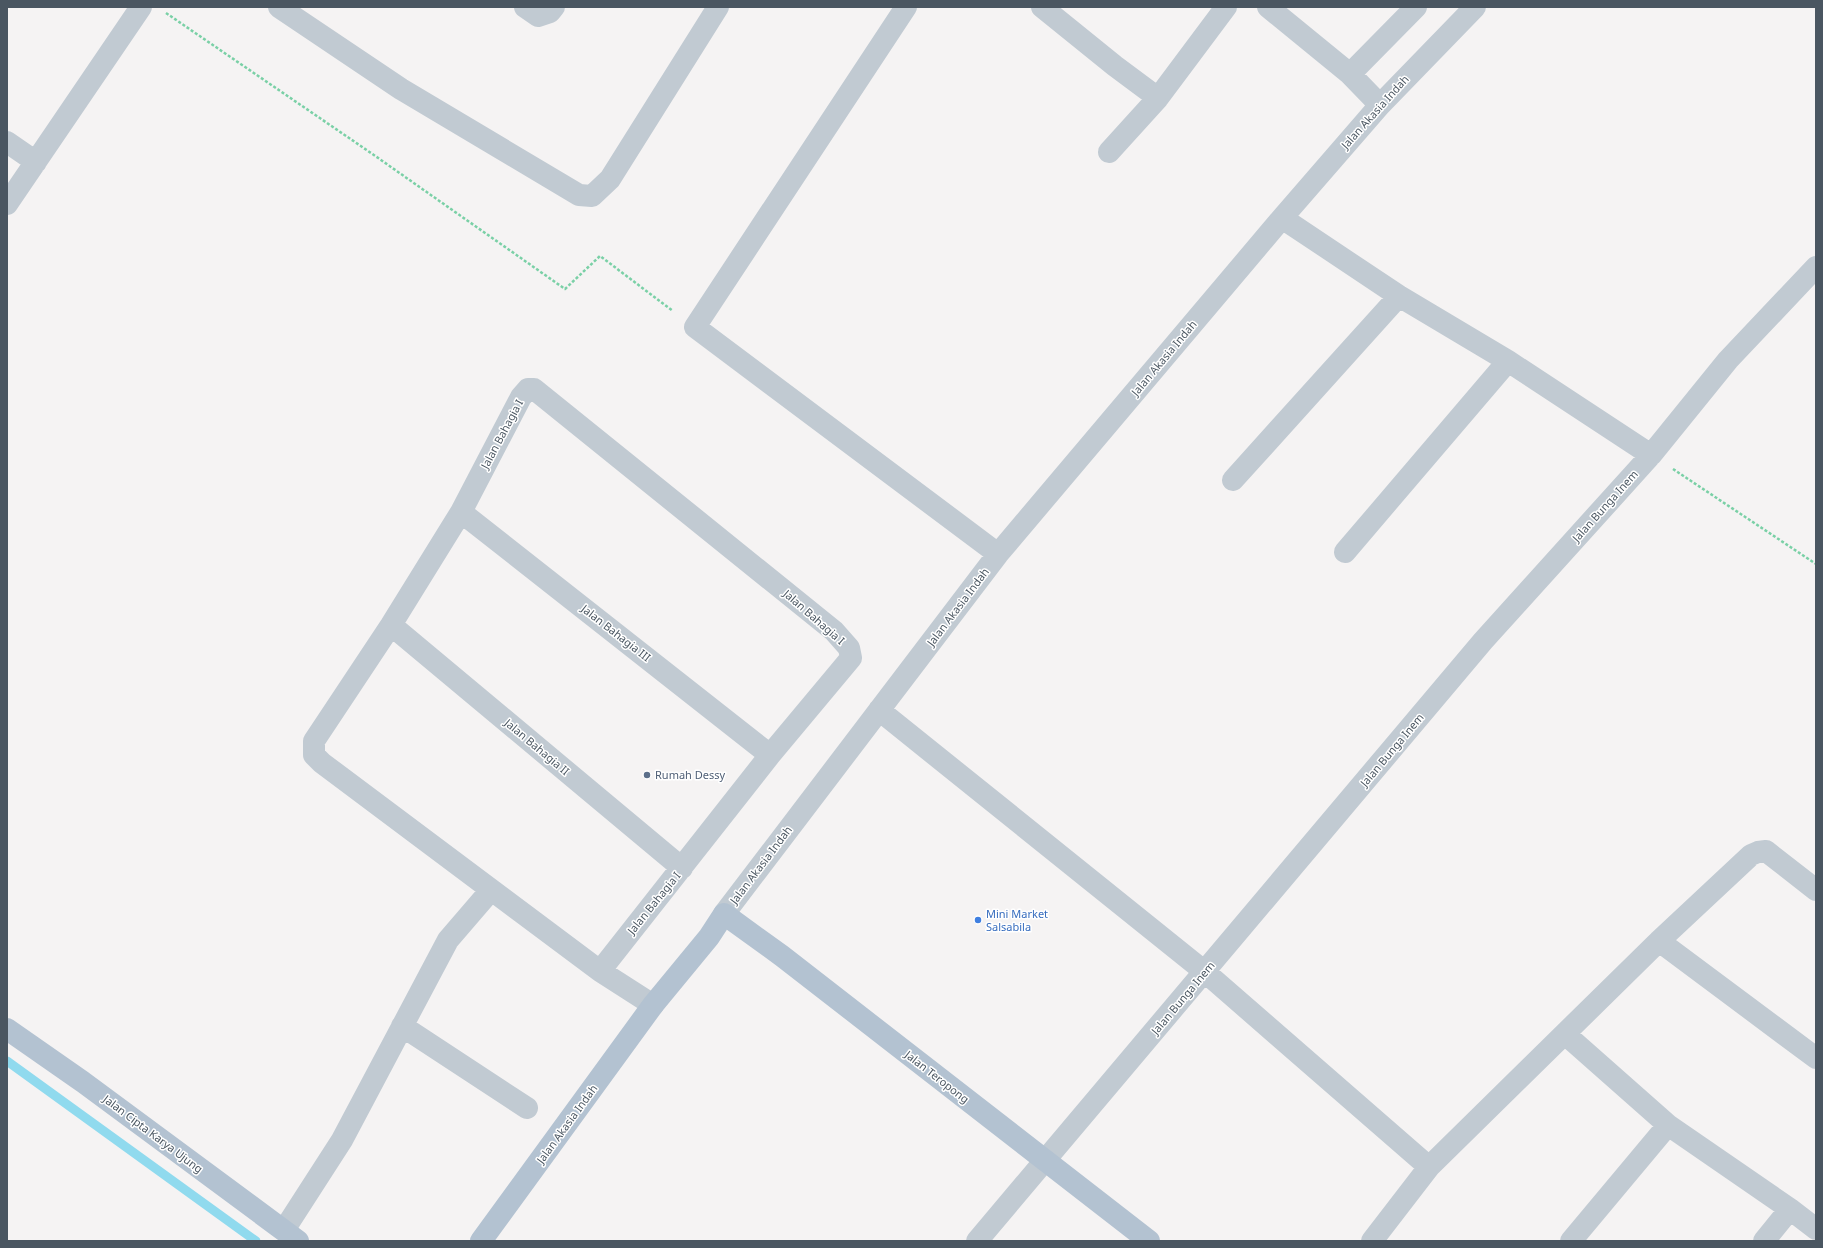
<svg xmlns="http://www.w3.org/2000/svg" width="1823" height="1248" viewBox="0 0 1823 1248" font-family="'Noto Sans',sans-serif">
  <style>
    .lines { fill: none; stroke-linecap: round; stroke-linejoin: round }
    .stream { stroke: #90daee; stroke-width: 9 }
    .path { stroke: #7ad0a6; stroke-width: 2.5; stroke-dasharray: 3 2; stroke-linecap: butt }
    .street { stroke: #c1cad2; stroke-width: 22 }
    .primary { stroke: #b3c2d1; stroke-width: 22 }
    .service-dot { fill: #5c6f8a; stroke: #fff; stroke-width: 1.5 }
    .shop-dot { fill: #3f7fe0; stroke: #fff; stroke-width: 1.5 }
    .labels { text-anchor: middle; stroke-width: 3; stroke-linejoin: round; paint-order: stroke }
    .street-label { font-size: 11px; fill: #4a5661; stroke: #fff }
    .service-label { font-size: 11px; fill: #4e5e75; stroke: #fff; text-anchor: start }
    .shop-label { font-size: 11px; fill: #366cbe; stroke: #fff; text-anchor: start }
  </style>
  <rect width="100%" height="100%" fill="#f5f3f3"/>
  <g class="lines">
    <!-- stream -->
    <path class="stream" d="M7,1061L256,1241"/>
    <!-- path -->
    <path class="path" d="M166,13L371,153L565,289L600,256L673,311
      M1673,469L1816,564"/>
    <!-- street -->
    <path class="street" d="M279,7L401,89L579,195L592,196L610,179L718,7
      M525,7L538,16L550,12L554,7
      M906,7L695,327L998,554
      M1042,7L1115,66L1158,98L1226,7
      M1268,7L1350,74L1380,105
      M1350,74L1416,7
      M7,142L36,162
      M1109,152L1158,98
      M7,204L141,7
      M1282,218L1399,296L1508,361L1651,455
      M528,389H534L834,631L849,648L851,658L770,755L600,971L322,763L314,755V741L391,625L461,512L521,397Z
      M1233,480L1399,296
      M461,512L770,755
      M1345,552L1508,361
      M391,625L682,868
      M879,710L1205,972L1429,1167
      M724,914L998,554L1282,218L1380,105L1475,7
      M1659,941L1816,1058
      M600,971L653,1005
      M402,1026L527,1108
      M1565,1034L1668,1125L1790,1209
      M284,1230L342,1140L448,940L491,890
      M977,1241L1483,641L1651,455L1728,360L1816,267
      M1372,1241L1429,1167L1659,941L1751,855L1758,852L1766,851L1816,890
      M1571,1241L1668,1125
      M1764,1241L1790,1209L1816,1229"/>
    <!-- primary -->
    <path class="primary" d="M7,1029L83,1082L298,1241
      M481,1241L653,1005L709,937L724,914L782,956L1149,1241"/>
  </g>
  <!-- markers -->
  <circle class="service-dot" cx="647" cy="775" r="4"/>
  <circle class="shop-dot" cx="978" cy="920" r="4"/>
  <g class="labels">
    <!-- street labels -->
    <g class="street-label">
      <text transform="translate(1375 112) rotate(-48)" y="4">Jalan Akasia Indah</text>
      <text transform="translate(1164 358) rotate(-50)" y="4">Jalan Akasia Indah</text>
      <text transform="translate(502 434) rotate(-62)" y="4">Jalan Bahagia I</text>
      <text transform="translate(1605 506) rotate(-48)" y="4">Jalan Bunga Inem</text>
      <text transform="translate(958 607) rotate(-53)" y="4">Jalan Akasia Indah</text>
      <text transform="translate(814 617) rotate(41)" y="4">Jalan Bahagia I</text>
      <text transform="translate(616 633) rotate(38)" y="4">Jalan Bahagia III</text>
      <text transform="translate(537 747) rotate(40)" y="4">Jalan Bahagia II</text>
      <text transform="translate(1392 750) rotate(-50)" y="4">Jalan Bunga Inem</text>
      <text transform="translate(761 865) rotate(-53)" y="4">Jalan Akasia Indah</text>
      <text transform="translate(654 903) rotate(-51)" y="4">Jalan Bahagia I</text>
      <text transform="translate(1183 998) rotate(-50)" y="4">Jalan Bunga Inem</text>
      <text transform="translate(937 1077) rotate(38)" y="4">Jalan Teropong</text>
      <text transform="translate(567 1124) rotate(-54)" y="4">Jalan Akasia Indah</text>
      <text transform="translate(153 1134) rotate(37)" y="4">Jalan Cipta Karya Ujung</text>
    </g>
    <!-- service labels -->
    <g class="service-label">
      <text x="655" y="779">Rumah Dessy</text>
    </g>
    <!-- shop labels -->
    <g class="shop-label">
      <text x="986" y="918">Mini Market<tspan x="986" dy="13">Salsabila</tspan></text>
    </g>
  </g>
  <!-- border -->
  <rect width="1823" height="1248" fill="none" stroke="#4a5661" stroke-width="16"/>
</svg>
